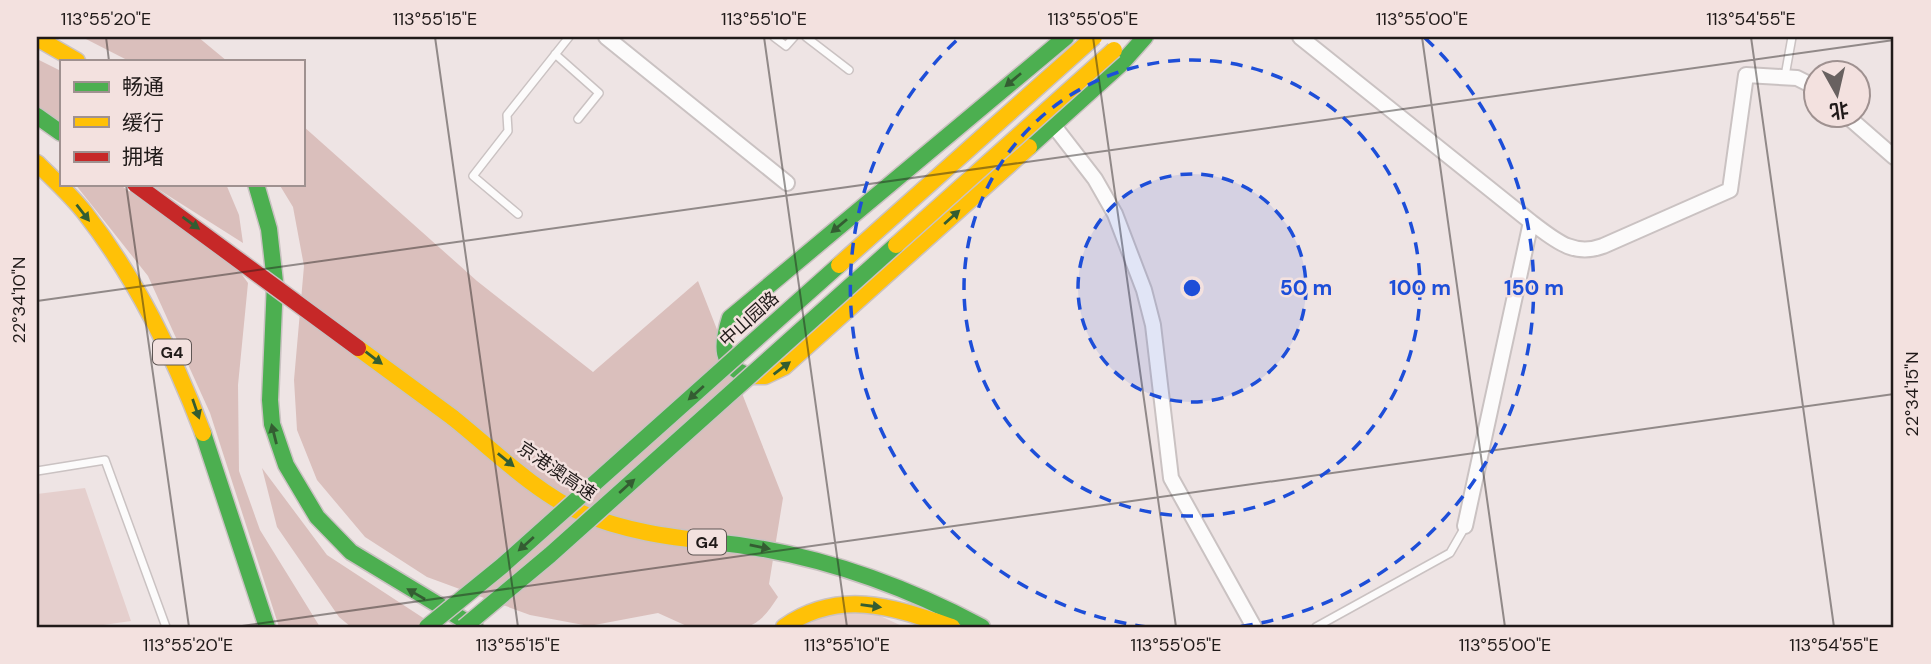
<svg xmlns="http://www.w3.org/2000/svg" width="1931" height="664" viewBox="0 0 1931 664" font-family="'DM Sans','Noto Sans SC',sans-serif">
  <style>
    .green { fill: #e5cfcd }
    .forest { fill: #dabfbc }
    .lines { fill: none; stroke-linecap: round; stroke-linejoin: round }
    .lane-casing { stroke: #cac2c2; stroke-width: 10 }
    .street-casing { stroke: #cac2c2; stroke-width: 18 }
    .fast-casing { stroke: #cac2c2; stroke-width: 19 }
    .slow-casing { stroke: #cac2c2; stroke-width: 19 }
    .lane { stroke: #fcfbfb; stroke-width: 7 }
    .street { stroke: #fcfbfb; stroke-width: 14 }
    .fast { stroke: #4caf50; stroke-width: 16 }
    .slow { stroke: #ffc107; stroke-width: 16 }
    .fast-bridge-casing { stroke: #cac2c2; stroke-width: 19; stroke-linecap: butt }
    .slow-bridge-casing { stroke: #cac2c2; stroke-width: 19; stroke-linecap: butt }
    .jam-bridge-casing { stroke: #cac2c2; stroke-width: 19; stroke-linecap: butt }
    .fast-bridge { stroke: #4caf50; stroke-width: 16 }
    .slow-bridge { stroke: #ffc107; stroke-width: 16 }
    .jam-bridge { stroke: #c62828; stroke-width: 16 }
    .oneway { fill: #345d32 }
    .ticks { fill: none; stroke: #201a19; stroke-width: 2; stroke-opacity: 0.45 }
    .ring { fill: none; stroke: #1d4ed8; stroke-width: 3.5; stroke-dasharray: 12 9 }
    .labels { text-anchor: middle; stroke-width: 5; stroke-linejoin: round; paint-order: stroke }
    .shield { fill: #f3e1df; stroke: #5f5654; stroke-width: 2 }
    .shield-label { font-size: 16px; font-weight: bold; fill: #201a19 }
    .street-label { font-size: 18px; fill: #201a19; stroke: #f3e1df }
    .centre { fill: #1d4ed8; stroke: #f3e1df; stroke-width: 3.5 }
    .ring-label { font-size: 21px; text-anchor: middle; font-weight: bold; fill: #1d4ed8; stroke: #f3e1df; stroke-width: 5; stroke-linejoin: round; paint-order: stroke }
    .neatline { fill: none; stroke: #201a19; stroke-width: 2.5 }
    .ticks-label { font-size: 18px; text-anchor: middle; fill: #201a19 }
  </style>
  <rect width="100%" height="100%" fill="#eee4e4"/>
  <!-- green -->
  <path class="green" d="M85,488L131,621L89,627H37V494Z
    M833,612L874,613L904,627H802Z"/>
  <!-- forest -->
  <path class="forest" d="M82,37H198L227,61H129Z
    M37,59L61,71V128L37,113Z
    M303,126L477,281L593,372L698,281L783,498L769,584L778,597C770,609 761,623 746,627H689L658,613L589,626L530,615L427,577L365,537L317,480L297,430L294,380L304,266L293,207L279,184H303Z
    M75,184H119L238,269L248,283L238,385L239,471L260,530L320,627H279L210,413L148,276Z
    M150,184H226L239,215L243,243Z
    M262,468L327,555L437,627H351L339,617L277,527Z"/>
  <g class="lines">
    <defs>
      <path id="lane" d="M774,37L786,46L794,37
        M806,37L849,70
        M555,54L599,93L578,119
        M1785,76L1792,37
        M518,214L473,176L508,131L507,115L569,37
        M37,471L105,460L166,627
        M1316,627L1450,553L1465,527"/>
      <path id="street" d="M606,37L787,183
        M1300,37L1531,222L1465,526
        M1847,116L1894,157
        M1054,126L1095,179L1115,214L1144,290L1153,325L1171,478L1254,627
        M1531,222C1555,240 1573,257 1603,246L1730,190L1746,75L1797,78L1815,87"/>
      <path id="fast" d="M37,116L61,133
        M1029,147L1121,64L1145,37
        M256,184L269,229L275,282L270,400L272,424L286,465L317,517L351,552L475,627
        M751,376C718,368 722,343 730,318L1066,37
        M203,433L267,627
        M713,542C806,551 899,583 982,627"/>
      <path id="slow" d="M37,38L77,61
        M37,163C53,179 71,195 85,213C137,280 173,354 203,433
        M751,376H765L784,367L1029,147
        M452,417C491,448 536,493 582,513C623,531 669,537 713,542
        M784,627C840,588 893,607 952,627"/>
    </defs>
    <!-- lane casing -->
    <use href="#lane" class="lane-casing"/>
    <!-- street casing -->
    <use href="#street" class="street-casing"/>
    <!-- fast casing -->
    <use href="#fast" class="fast-casing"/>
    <!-- slow casing -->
    <use href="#slow" class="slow-casing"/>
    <!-- lane -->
    <use href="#lane" class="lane"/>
    <!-- street -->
    <use href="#street" class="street"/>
    <!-- fast -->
    <use href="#fast" class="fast"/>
    <!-- slow -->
    <use href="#slow" class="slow"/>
    <defs>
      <path id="fast-bridge" d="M427,627L502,566L839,265
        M464,627L550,555L896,245"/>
      <path id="slow-bridge" d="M896,245L1114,50
        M839,265L1094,37
        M358,348L452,417"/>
      <path id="jam-bridge" d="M135,184L358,348"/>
    </defs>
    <!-- fast-bridge casing -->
    <use href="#fast-bridge" class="fast-bridge-casing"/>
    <!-- slow-bridge casing -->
    <use href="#slow-bridge" class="slow-bridge-casing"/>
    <!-- jam-bridge casing -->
    <use href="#jam-bridge" class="jam-bridge-casing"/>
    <!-- fast-bridge -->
    <use href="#fast-bridge" class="fast-bridge"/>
    <!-- slow-bridge -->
    <use href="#slow-bridge" class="slow-bridge"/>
    <!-- jam-bridge -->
    <use href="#jam-bridge" class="jam-bridge"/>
  </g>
  <!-- one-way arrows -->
  <defs><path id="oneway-solid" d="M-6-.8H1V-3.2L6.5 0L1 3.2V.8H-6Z" transform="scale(1.75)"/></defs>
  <g class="oneway">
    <use href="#oneway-solid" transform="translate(1013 80) rotate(140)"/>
    <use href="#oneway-solid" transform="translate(83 213) rotate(52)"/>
    <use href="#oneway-solid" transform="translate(952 217) rotate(-42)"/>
    <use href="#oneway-solid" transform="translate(191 223) rotate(36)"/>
    <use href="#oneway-solid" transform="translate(839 226) rotate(140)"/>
    <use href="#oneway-solid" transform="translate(374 358) rotate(37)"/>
    <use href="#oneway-solid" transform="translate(782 368) rotate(-37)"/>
    <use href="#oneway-solid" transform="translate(696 393) rotate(138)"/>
    <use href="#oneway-solid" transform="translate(196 409) rotate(71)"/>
    <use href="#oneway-solid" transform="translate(274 434) rotate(-104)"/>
    <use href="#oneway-solid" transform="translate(506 460) rotate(39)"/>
    <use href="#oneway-solid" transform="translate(627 486) rotate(-42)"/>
    <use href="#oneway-solid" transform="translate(526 544) rotate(138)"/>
    <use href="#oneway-solid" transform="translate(760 547) rotate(11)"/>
    <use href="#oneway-solid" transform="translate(416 594) rotate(-150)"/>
    <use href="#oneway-solid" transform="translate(871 606) rotate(8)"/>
  </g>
  <!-- ticks -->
  <path class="ticks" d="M106,37L109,61M435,37L518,627M764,37L847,627M1093,37L1176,627M1422,37L1505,627M1751,37L1834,627M126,184L189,627M37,301L1894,40M235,627L1894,394"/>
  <!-- distance rings -->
  <circle cx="1192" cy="288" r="114" fill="#1d4ed8" fill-opacity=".12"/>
  <g class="ring">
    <circle cx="1192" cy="288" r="114"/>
    <circle cx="1192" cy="288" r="228"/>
    <path d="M1147 627A342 342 0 0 1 959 38M1425 38A342 342 0 0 1 1237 627"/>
  </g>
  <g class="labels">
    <!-- shield labels -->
    <g class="shield">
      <rect x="153" y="339.5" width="38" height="25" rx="5"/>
      <rect x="688" y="529.5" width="38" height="25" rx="5"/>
    </g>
    <g class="shield-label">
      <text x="172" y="358">G4</text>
      <text x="707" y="548">G4</text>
    </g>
    <!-- street labels -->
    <g class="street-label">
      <text transform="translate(749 319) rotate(-42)" y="6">中山园路</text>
      <text transform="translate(557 471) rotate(34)" y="6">京港澳高速</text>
    </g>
  </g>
  <circle cx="1192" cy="288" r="10" class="centre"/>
  <g class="ring-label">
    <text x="1306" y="295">50 m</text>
    <text x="1420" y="295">100 m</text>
    <text x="1534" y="295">150 m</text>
  </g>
  <!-- border -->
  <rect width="1931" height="664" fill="none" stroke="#f3e1df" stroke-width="77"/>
  <!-- legend -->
  <rect x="60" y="60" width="245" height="126" fill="#f3e1df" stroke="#9f9190" stroke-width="2"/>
  <rect x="74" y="82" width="35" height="10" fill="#4caf50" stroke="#9f9190" stroke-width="2"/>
  <text x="122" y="94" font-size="21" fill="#201a19">畅通</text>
  <rect x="74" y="117" width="35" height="10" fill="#ffc107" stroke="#9f9190" stroke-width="2"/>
  <text x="122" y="130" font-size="21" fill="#201a19">缓行</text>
  <rect x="74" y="152" width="35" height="10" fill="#c62828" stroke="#9f9190" stroke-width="2"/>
  <text x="122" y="164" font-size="21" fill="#201a19">拥堵</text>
  <!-- north arrow -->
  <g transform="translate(1837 94) rotate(172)"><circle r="33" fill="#f3e1df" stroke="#9f9190" stroke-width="2"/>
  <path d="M0-5L12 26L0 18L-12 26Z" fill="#686160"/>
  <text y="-10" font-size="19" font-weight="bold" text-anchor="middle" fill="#201a19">北</text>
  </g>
  <rect x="38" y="38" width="1854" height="588" class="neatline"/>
  <g class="ticks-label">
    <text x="106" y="25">113°55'20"E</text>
    <text x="435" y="25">113°55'15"E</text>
    <text x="764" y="25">113°55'10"E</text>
    <text x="1093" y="25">113°55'05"E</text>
    <text x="1422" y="25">113°55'00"E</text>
    <text x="1751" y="25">113°54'55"E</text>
    <text transform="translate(19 300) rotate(-90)" y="6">22°34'10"N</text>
    <text transform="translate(1912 394) rotate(-90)" y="6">22°34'15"N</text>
    <text x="188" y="651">113°55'20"E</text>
    <text x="518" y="651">113°55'15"E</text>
    <text x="847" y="651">113°55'10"E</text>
    <text x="1176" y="651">113°55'05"E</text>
    <text x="1505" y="651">113°55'00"E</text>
    <text x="1834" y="651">113°54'55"E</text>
  </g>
</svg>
